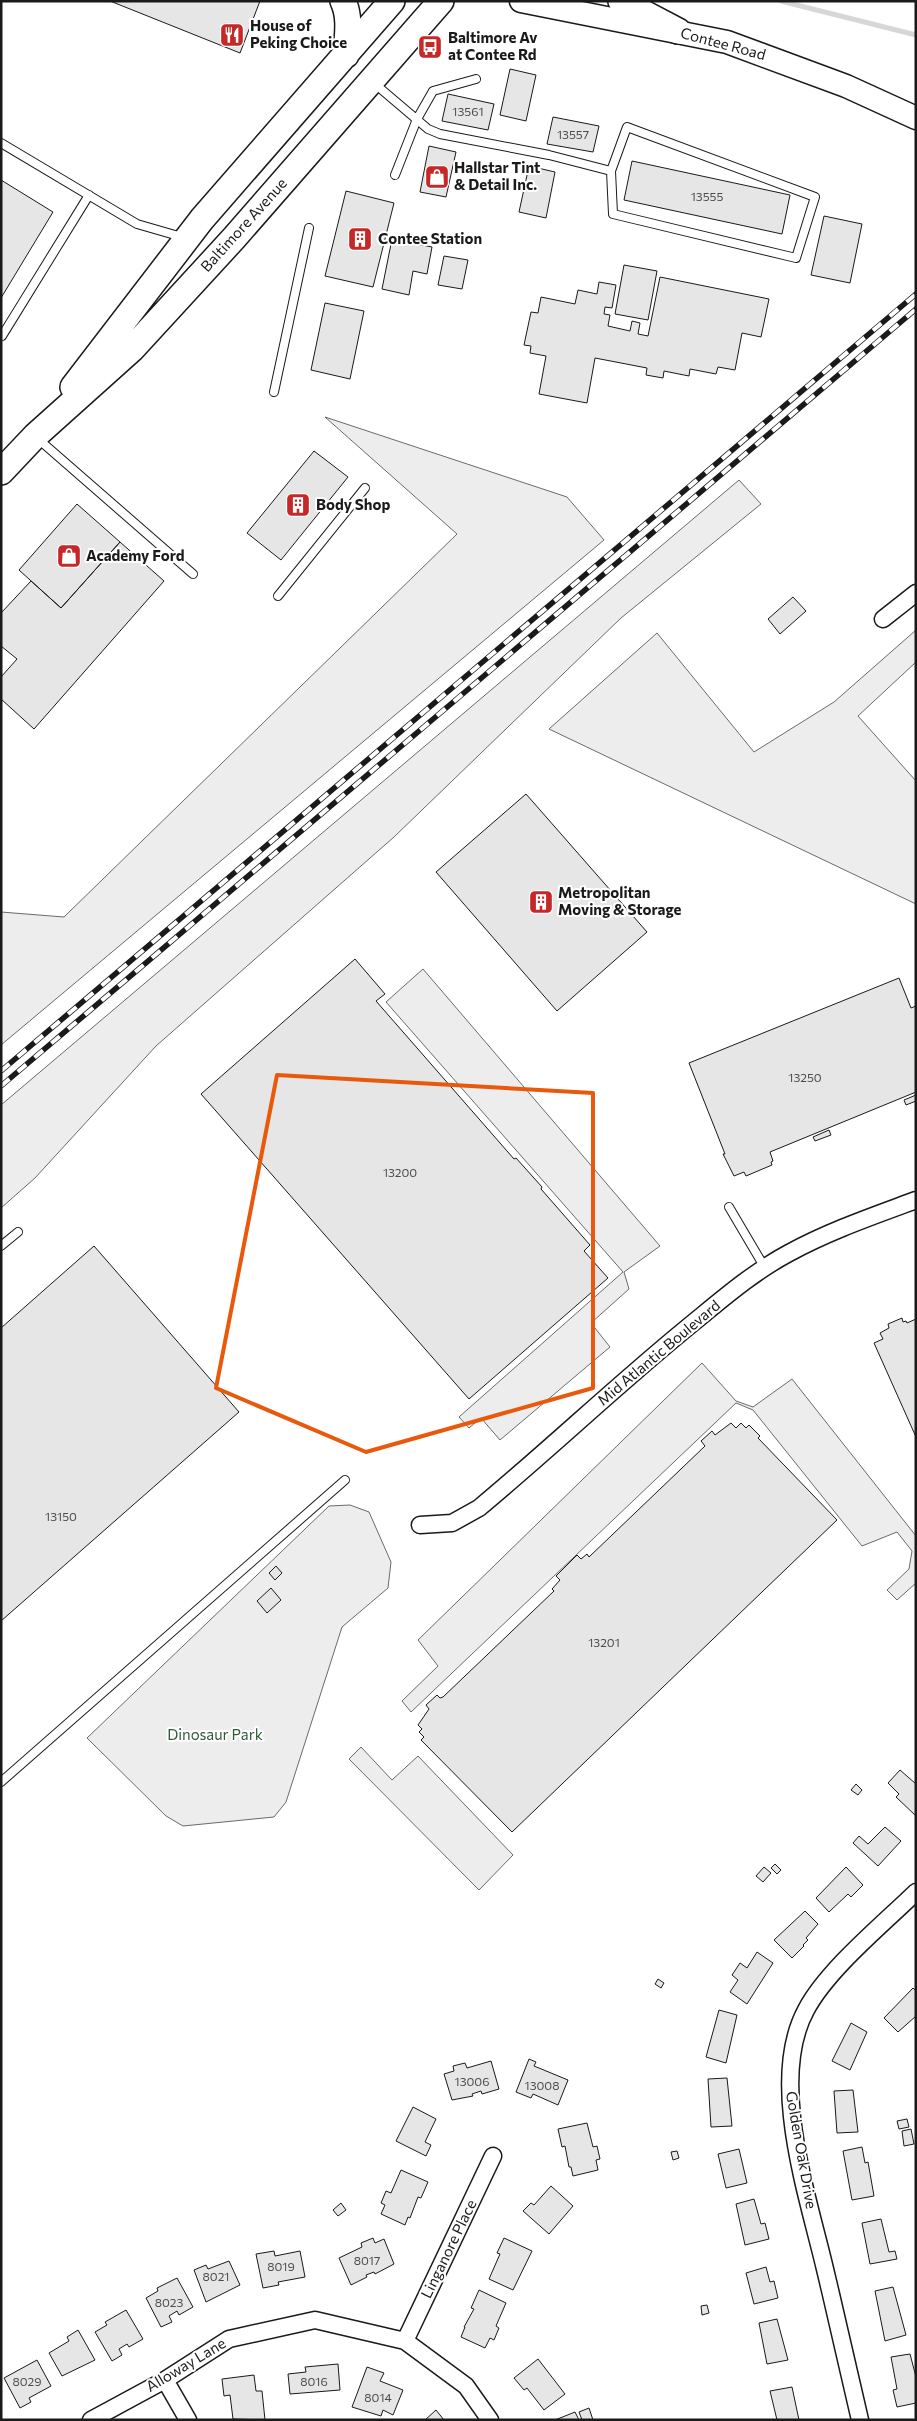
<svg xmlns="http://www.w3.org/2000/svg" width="917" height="2421" viewBox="0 0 917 2421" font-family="Commissioner,sans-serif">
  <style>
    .built { fill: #ededed; stroke: #6a6a6a }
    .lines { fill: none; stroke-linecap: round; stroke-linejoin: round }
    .stream { stroke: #d7d7d7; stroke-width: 5 }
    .building { fill: #e6e6e6; stroke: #1a1a1a }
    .lane-casing { stroke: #1a1a1a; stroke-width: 10 }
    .street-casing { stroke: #1a1a1a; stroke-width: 19 }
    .secondary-casing { stroke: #1a1a1a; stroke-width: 25 }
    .primary-casing { stroke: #1a1a1a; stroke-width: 28 }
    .lane { stroke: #fff; stroke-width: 8 }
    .street { stroke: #fff; stroke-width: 16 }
    .secondary { stroke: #fff; stroke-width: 22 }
    .primary { stroke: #fff; stroke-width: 25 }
    .rail-casing { stroke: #1a1a1a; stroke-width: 5.5 }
    .rail { stroke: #fff; stroke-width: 4; stroke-dasharray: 11; stroke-linecap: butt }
    .marked { fill: none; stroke: #e8590c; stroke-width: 4; stroke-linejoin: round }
    .labels { text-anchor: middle; stroke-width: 4; stroke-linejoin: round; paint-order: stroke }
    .number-label { font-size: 12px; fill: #4d4d4d }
    .poi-label { font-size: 15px; font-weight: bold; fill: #1a1a1a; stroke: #fff; text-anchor: start }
    .street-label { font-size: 15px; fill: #1a1a1a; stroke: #fff }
    .park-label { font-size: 15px; fill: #2b5a34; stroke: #fff }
  </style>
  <rect width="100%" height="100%" fill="#fff"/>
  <!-- built -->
  <path class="built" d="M325,417L567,497L604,540L1,1045V912L64,917L457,534Z
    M739,480L761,504L621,618L394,837L156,1046L35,1178L1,1208V1105Z
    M916,630V662L858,716L916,781V904L549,729L657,633L754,752L834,702Z
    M423,969L660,1246L624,1272L629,1289L591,1323L610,1347L500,1440L481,1418L469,1428L459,1417L623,1272L386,1002Z
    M702,1363L736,1401L753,1407L792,1379L916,1536V1583L897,1600L887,1590L909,1569L912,1551L897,1532L862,1546L753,1410L736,1403L411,1712L402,1701L438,1666L418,1640Z
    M350,1505L369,1512L391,1562L388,1588L342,1627L286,1802L274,1817L183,1826L166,1816L87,1738L329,1506Z
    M361,1747L392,1780L418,1756L513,1855L479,1890L349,1759Z"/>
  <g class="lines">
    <!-- stream -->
    <path class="stream" d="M781,1L916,35"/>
  </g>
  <!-- building -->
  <path class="building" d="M110,1H260L240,53Z
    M510,69L536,75L526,121L500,115Z
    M448,94L494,104L488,130L442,121Z
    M553,117L599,126L593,152L547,144Z
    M429,146L456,152L446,197L420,192Z
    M632,161L790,195L782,234L624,200Z
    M529,166L555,172L546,218L519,212Z
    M1,180L53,212L1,298Z
    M346,191L394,203L373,287L325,276Z
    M824,216L862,224L850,283L811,275Z
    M392,239L432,247L427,274L413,271L409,295L382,289Z
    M444,256L468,260L462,289L438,285Z
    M624,265L657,271L648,320L615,314Z
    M660,277L769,299L761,337L742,333L735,370L718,367L716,374L690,369L689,376L664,371L663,378L646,375L647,368L595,358L587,403L539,394L546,356L530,353L531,346L524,345L531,312L538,313L541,297L575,304L578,290L597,294L599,282L616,285L612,308L605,307L604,314L610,315L608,326L630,331L632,321L640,323L638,334L648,336Z
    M325,303L364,311L350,379L311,370Z
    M314,451L348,477L281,560L247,533Z
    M77,504L120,542L61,608L19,570Z
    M120,542L164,581L34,729L1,699V677L17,659L1,646V613L31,581L61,608Z
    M793,597L806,611L780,634L768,619Z
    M526,794L647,932L557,1011L436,872Z
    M355,959L385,994L376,1001L514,1159L516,1158L542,1187L541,1189L590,1245L584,1251L608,1278L469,1399L201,1094Z
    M899,978L911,1008L916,1006V1092L770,1152L773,1161L771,1162L772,1165L746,1176L744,1172L734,1176L723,1154H725L689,1063Z
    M916,1095V1101L906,1105L904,1100Z
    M829,1130L831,1135L815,1141L813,1137Z
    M94,1246L239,1412L1,1621V1328Z
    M902,1318L903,1322L906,1321L907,1323L916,1319V1437L874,1343L883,1339L880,1333L889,1328L888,1324Z
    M731,1423L736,1428L741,1423L746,1428L749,1425L760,1436L758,1438L837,1520L512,1832L421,1740L424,1737L419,1732L422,1729L418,1725L429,1709L426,1705L437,1695L440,1698L443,1697L554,1591L552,1589L560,1580L556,1576L577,1555L581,1559L587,1554L589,1557L705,1446L701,1441L712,1431L715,1435Z
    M276,1566L282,1573L275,1580L269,1573Z
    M271,1588L281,1600L267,1613L257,1601Z
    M900,1770L916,1784V1816L896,1797L899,1794L888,1783Z
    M856,1784L862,1790L858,1795L851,1790Z
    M885,1827L901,1841L878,1866L853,1843L859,1836L868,1844Z
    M775,1864L781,1870L777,1874L771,1868Z
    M764,1867L771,1873L763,1882L756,1876Z
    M846,1867L863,1885L851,1897L848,1894L829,1912L816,1898Z
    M805,1911L818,1924L806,1938L808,1940L803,1945L804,1946L792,1958L774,1940Z
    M757,1952L773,1963L747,2004L730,1992L738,1980L732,1975L740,1963L747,1968Z
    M658,1979L664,1983L661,1988L655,1984Z
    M913,1988L916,1991V2016L898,2032L884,2018Z
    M719,2010L737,2015L726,2063L706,2057Z
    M851,2023L867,2032L850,2070L832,2061Z
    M529,2059L536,2062L534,2066L568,2080L558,2105L533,2094L531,2098L516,2092Z
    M491,2061L499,2089L482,2094L481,2091L472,2094L473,2096L452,2100L444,2074L454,2071L453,2066L465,2063L467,2068Z
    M727,2078L732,2126L711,2127L708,2079Z
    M853,2090L858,2132L837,2133L834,2091Z
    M413,2107L436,2119L425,2142L431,2145L426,2156L396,2141Z
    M907,2119L909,2127L899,2129L897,2121Z
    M587,2123L593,2147L597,2146L600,2159L596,2160L598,2170L573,2176L571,2167H569L565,2146L562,2147L558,2129Z
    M911,2129L914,2144L904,2146L902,2131Z
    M862,2147L865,2163L868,2162L874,2196L852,2200L843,2151Z
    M739,2149L747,2183L726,2188L718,2154Z
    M677,2151L679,2158L673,2160L671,2152Z
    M401,2170L428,2182L421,2198L418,2197L410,2218L408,2217L405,2225L381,2214L385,2205L381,2203L386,2191L391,2193Z
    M551,2186L573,2206L549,2234L523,2211L531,2203L534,2205Z
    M754,2199L761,2224L765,2223L769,2239L745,2245L736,2204Z
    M341,2203L346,2210L338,2216L333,2210Z
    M881,2219L889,2252L895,2251L897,2259L870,2264L862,2223Z
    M373,2238L375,2243L384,2239L394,2264L375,2274L374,2272L366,2275L367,2277L351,2285L339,2258L362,2247L361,2243Z
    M504,2238L532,2251L513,2290L489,2279L500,2254L497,2253Z
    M274,2251L275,2256L300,2251L305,2277L278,2282L279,2285L263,2288L256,2254Z
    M229,2261L240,2285L206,2302L194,2270L206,2265L208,2269Z
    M766,2267L770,2282L774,2281L778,2298L754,2304L746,2273Z
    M177,2278L193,2307L179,2315L177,2311L169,2316L172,2322L161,2327L146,2298L158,2291L157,2288Z
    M893,2287L906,2335L885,2341L875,2291Z
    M479,2290L506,2303L496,2326L499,2328L494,2340L490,2338L485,2348L461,2337L465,2327H464L474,2309L471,2308Z
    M707,2305L709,2313L702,2315L701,2306Z
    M126,2310L143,2339L129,2347L127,2344L119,2349L122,2355L112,2361L95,2332L107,2325L105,2322Z
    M777,2319L788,2360L767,2364L759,2323Z
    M78,2330L95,2360L62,2376L49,2353L69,2341L67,2337Z
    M910,2354L916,2377V2403L897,2407L893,2390L897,2389L891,2357Z
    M538,2359L565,2394L544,2410L527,2388L524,2390L514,2378Z
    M37,2360L51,2386L29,2398L31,2402L20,2408L4,2378Z
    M338,2364L340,2390L290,2394L288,2374L306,2372L305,2367Z
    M367,2367L384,2373L380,2381L403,2390L393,2415L383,2410L381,2416L352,2407Z
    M254,2375L256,2391H262L265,2420L233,2419L230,2395L224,2396L222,2379Z
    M792,2387L799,2420H777L770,2391Z
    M589,2408L593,2420H582L579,2412Z
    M436,2410L444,2420H425Z
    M575,2412L579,2420H555Z"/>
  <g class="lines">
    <defs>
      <path id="lane" d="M375,84L428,129L440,134L549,155L611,171L627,127L815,197L796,258L613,214L611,171
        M1,143L137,224L182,237
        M395,175L417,119L433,91L476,79
        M2,336L89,195
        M274,392L309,228
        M37,438L193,574
        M278,596L365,488
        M729,1207L765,1268
        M1,1246L18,1232
        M1,1782L345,1480"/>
      <path id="street" d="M883,619L916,593
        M420,1525L452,1523L479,1508C550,1449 617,1385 688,1327C720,1301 753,1272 789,1253C829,1231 873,1216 916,1200
        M405,2341L493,2156
        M165,2380L188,2420
        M91,2420L165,2380L229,2339L315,2320L405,2341L466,2386L490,2420
        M860,2420C848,2369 837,2319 825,2269C808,2196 768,2080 806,2010C827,1970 882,1925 916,1892"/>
      <path id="secondary" d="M521,1L727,42L846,86L916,118"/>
      <path id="primary" d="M343,1C351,18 347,37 346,55
        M621,1L678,31
        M73,387L202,219L392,1
        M1,472L35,436L132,349L234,238L441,1"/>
    </defs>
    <!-- lane casing -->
    <use href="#lane" class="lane-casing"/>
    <!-- street casing -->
    <use href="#street" class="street-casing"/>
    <!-- secondary casing -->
    <use href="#secondary" class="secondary-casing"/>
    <!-- primary casing -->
    <use href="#primary" class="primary-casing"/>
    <!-- lane -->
    <use href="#lane" class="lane"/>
    <!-- street -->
    <use href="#street" class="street"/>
    <!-- secondary -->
    <use href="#secondary" class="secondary"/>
    <!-- primary -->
    <use href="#primary" class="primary"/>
    <defs>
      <path id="rail" d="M1,1071L916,294
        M1,1086L916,309"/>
    </defs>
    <!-- rail casing -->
    <use href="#rail" class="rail-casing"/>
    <!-- rail -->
    <use href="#rail" class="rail"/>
  </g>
  <!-- marked area -->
  <path class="marked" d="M277,1075L593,1093V1388L366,1452L216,1388Z"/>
  <!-- icons -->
  <defs>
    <symbol id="restaurant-square" viewBox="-11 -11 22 22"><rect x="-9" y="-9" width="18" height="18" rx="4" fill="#c62828" stroke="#fff"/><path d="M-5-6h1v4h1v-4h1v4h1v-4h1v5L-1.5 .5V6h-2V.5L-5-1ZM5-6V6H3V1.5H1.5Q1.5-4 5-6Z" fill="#fff"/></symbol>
    <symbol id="bus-square" viewBox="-11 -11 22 22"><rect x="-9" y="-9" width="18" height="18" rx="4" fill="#c62828" stroke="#fff"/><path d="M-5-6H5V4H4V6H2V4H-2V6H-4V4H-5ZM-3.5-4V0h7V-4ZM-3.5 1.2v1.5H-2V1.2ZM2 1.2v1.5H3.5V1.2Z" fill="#fff"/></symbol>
    <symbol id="shop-square" viewBox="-11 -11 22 22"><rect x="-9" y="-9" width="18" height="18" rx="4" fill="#c62828" stroke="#fff"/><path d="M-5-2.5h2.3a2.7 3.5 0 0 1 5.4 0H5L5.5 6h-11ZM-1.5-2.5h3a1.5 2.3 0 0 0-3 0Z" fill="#fff"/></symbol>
    <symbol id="building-square" viewBox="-11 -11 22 22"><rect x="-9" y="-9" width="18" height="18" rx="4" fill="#c62828" stroke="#fff"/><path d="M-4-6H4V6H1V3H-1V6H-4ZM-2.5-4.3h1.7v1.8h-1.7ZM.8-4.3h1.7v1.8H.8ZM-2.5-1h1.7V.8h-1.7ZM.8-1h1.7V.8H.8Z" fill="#fff"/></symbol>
  </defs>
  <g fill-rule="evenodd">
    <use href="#restaurant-square" x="218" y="21" width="28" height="28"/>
    <use href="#bus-square" x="416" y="33" width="28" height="28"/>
    <use href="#shop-square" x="423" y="163" width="28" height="28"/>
    <use href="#building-square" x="346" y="225" width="28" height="28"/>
    <use href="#building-square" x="284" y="491" width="28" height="28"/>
    <use href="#shop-square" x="55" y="542" width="28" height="28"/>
    <use href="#building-square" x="527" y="888" width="28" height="28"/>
  </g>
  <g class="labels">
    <!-- number labels -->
    <g class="number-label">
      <text x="468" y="116">13561</text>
      <text x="573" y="139">13557</text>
      <text x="707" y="201">13555</text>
      <text x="805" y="1082">13250</text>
      <text x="400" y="1177">13200</text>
      <text x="61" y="1521">13150</text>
      <text x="604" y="1647">13201</text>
      <text x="472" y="2086">13006</text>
      <text x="542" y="2090">13008</text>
      <text x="367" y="2265">8017</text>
      <text x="281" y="2271">8019</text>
      <text x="216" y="2281">8021</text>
      <text x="169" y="2307">8023</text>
      <text x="27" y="2386">8029</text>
      <text x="314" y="2386">8016</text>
      <text x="378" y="2402">8014</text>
    </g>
    <!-- poi labels -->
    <g class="poi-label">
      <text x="250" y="31">House of<tspan x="250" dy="17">Peking Choice</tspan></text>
      <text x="448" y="43">Baltimore Av<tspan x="448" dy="17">at Contee Rd</tspan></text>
      <text x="454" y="173">Hallstar Tint<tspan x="454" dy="17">&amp; Detail Inc.</tspan></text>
      <text x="378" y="244">Contee Station</text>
      <text x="316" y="510">Body Shop</text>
      <text x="86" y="561">Academy Ford</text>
      <text x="558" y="898">Metropolitan<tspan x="558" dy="17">Moving &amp; Storage</tspan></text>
    </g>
    <!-- street labels -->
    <g class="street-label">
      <text transform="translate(723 44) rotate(15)" y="5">Contee Road</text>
      <text transform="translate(244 225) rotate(-48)" y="5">Baltimore Avenue</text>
      <text transform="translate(659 1353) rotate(-40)" y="5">Mid Atlantic Boulevard</text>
      <text transform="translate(801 2150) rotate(80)" y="5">Golden Oak Drive</text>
      <text transform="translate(449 2249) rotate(-64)" y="5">Linganore Place</text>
      <text transform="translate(186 2365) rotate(-31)" y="5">Alloway Lane</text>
    </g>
    <!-- park labels -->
    <g class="park-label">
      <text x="215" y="1740">Dinosaur Park</text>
    </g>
  </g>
  <!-- border -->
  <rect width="917" height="2421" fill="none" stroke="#1a1a1a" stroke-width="5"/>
</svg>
